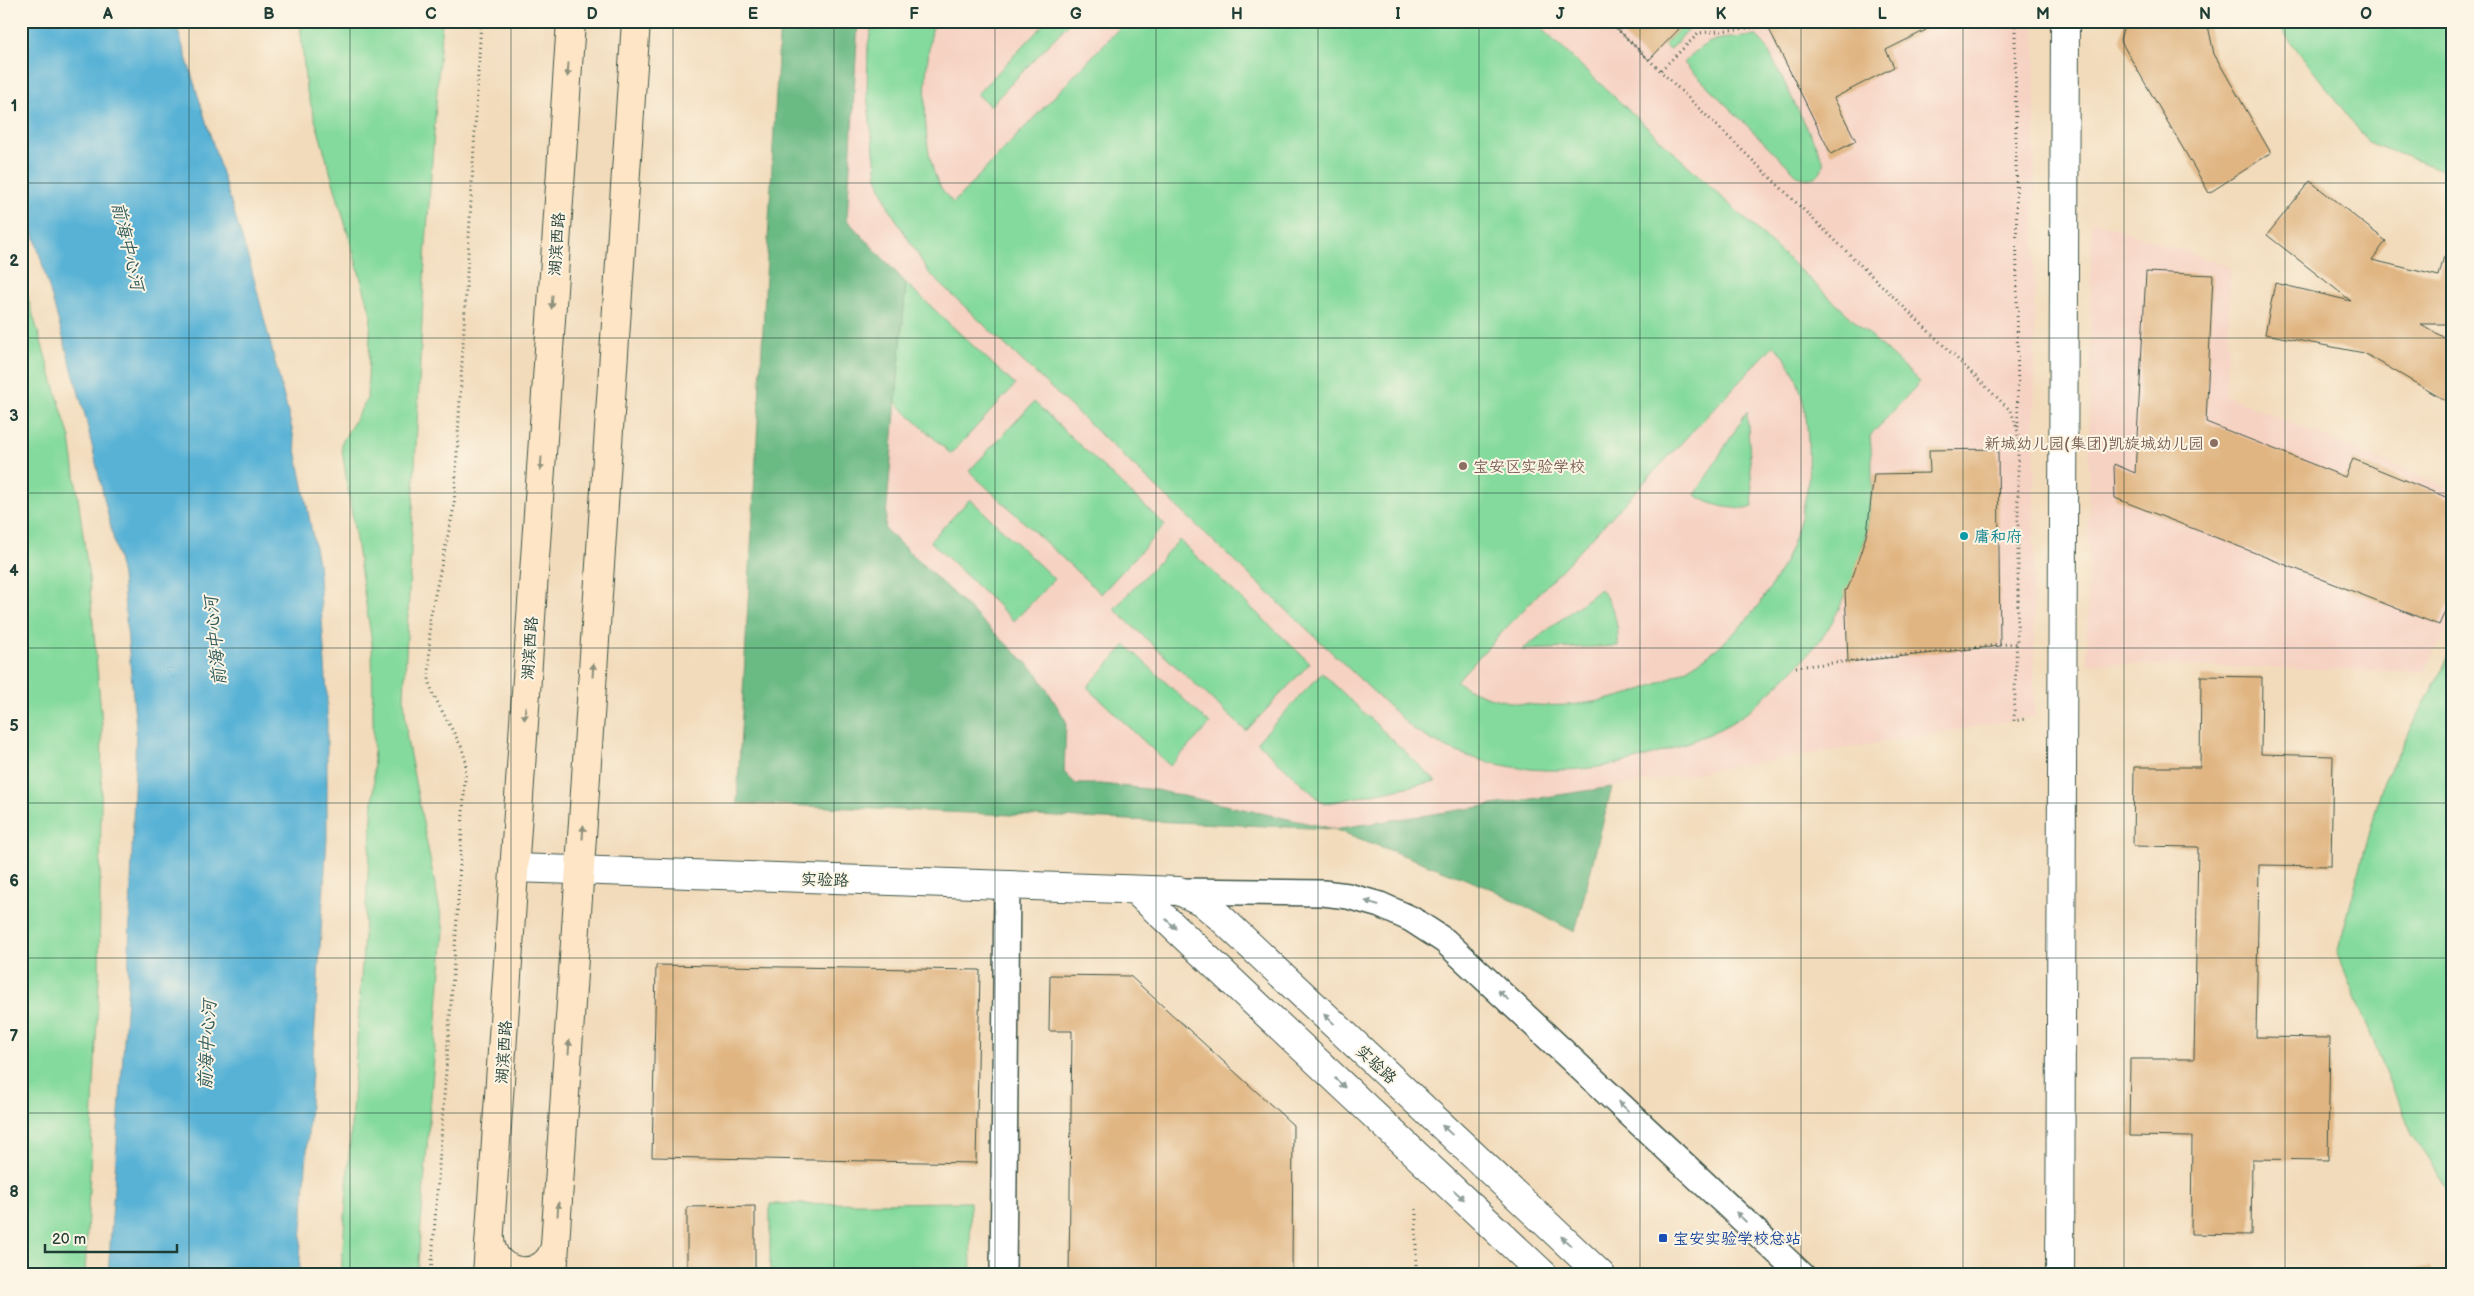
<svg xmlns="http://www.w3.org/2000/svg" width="2474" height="1296" viewBox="0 0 2474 1296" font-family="'Balsamiq Sans','LXGW WenKai TC',sans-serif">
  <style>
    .built { fill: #f6d2c3 }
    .green { fill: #84da9d; stroke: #528c68; fill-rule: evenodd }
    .forest { fill: #6bba84; stroke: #457c5c }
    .water { fill: #59b2d6; stroke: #3c7885 }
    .building { fill: #e0b582 }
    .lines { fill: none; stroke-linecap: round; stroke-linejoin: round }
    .service-casing { stroke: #3f5548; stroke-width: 28 }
    .minor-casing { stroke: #3f5548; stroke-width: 30 }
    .tertiary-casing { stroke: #3f5548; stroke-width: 30 }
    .secondary-casing { stroke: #3f5548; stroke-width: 30 }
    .path { stroke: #3f5548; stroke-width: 3; stroke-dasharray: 1 4; stroke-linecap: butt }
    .service { stroke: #fff; stroke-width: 25 }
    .minor { stroke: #fff; stroke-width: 28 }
    .tertiary { stroke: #fff; stroke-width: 28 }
    .secondary { stroke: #fde5c5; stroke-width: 28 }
    .oneway { fill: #8e917c }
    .oneway2 { fill: #8f9e9a }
    .grid { fill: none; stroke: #1f3d34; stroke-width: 1; stroke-opacity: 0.55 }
    .education-dot { fill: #8d6e63; stroke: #fcf5e5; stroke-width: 2 }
    .culture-dot { fill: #0f9aa8; stroke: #fcf5e5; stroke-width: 2 }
    .transit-dot { fill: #1a4fb4; stroke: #fcf5e5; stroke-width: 2 }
    .labels { text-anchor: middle; stroke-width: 4; stroke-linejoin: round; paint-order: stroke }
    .street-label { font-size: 16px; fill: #1f3d34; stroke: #fcf5e5 }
    .education-label { font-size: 16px; fill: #785e54; stroke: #fcf5e5; text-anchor: end }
    .culture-label { font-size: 16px; fill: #0d838f; stroke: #fcf5e5; text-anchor: start }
    .transit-label { font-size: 16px; fill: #164399; stroke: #fcf5e5; text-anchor: start }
    .water-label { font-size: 18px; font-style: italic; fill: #2e5a5c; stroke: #fcf5e5 }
    .neatline { fill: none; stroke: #1f3d34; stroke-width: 2 }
    .grid-label { font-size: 16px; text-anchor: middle; font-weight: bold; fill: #1f3d34 }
  </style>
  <rect width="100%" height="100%" fill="#fcf5e5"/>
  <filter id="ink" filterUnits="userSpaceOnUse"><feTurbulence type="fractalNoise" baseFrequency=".02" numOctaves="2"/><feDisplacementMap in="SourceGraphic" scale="10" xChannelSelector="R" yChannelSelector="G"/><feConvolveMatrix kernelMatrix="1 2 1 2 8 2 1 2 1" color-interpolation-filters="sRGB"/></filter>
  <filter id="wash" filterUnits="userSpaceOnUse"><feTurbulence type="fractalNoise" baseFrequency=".0096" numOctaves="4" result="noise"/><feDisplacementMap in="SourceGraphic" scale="20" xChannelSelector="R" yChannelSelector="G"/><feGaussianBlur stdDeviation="1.12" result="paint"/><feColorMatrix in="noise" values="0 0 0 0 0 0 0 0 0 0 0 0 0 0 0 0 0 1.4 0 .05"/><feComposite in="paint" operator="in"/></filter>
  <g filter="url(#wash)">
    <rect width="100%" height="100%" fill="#f2dbbb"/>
    <!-- built -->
    <path class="built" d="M858,21H2035L2034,717L1612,787L1334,829L1156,790L1101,784H1076L1064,772L1066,721L885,529L906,283L847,220Z
      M2091,220L2231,267L2226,396L2453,490V619L2424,672L2087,663Z"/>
    <!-- green -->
    <path class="green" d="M300,21H442L425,258L404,697L407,740L444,931L417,1275H341L374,786L372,643L341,444L367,399L371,314L306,88Z
      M873,21H934C924,63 918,150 941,188C944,193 949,198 953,203L1126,21H1533L1920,382L1870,436C1877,505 1866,560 1832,622C1822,641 1804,659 1789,674C1772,690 1754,709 1734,721C1718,731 1697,739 1679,746C1592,779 1496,782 1414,730L929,273L889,208L877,177L867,95L868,45ZM1774,345C1800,369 1807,410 1808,443C1808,460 1810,478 1806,495C1783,616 1690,696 1568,705C1532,707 1486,703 1456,681Z
      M1047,21H1071L990,106L977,94Z
      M1670,21H1703L1692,26L1669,50L1664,45L1679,29Z
      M2275,21H2453V174L2368,142Z
      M1757,36L1766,46L1823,160C1824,175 1812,182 1798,176L1684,63C1710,34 1720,40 1757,36Z
      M21,275L70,438L89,578L102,724L99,979L85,1275H21Z
      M906,283L1015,385L951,454L896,403Z
      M1034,402L1165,525L1101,594L969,471Z
      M1747,411L1753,507C1732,510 1714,507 1695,495Z
      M970,499L1054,579L1014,621L930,541Z
      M1179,540L1310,663L1246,731L1114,609Z
      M1600,589C1614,605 1619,625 1618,646L1522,650Z
      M1126,645L1210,724L1170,766L1087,687Z
      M2453,648V1199L2412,1134L2337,954L2383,783Z
      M1322,673L1436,781L1324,804L1257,742Z
      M970,1202L971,1275H770V1204Z"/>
    <!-- forest -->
    <path class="forest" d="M780,21H858L847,220L906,283L885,529L1037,673L1066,721L1064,772L1076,784H1101L1156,790L1334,829L1612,787L1575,932L1492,889L1334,829L737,803Z"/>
    <!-- water -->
    <path class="water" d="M21,21H175L251,267L292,429L318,563L327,693V838L299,1275H108L128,982L136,728L122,576L85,415L21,189Z"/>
    <g id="blocks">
      <!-- building -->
      <path class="building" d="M1609,21H1670L1679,29L1649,60Z
        M1765,21H1922L1926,30L1886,50L1894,67L1834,98L1856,141L1831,154Z
        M2125,21H2207L2214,54L2271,153L2209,193L2120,40Z
        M2310,181L2386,241L2372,260L2439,276L2444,256H2453V324H2421L2453,343V405L2364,353L2265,334L2275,283L2351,301L2267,235Z
        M2146,272L2213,275L2206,422L2345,477L2353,459L2453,500V593L2439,625L2115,498L2114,464L2135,473Z
        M1998,449L2000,646L1848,662L1845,590H1847L1854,573L1867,533L1874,474L1930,473L1929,450Z
        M2201,676L2262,677L2261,754L2333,756L2331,866L2259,865L2256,1037L2330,1038L2328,1160L2252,1159L2251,1235L2191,1234L2192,1137L2129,1136L2130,1059H2194L2198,847L2133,846L2134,767H2200Z
        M656,965L980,970L976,1163L652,1157Z
        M1050,975L1130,976L1293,1125L1292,1275H1069L1072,1031H1049Z
        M755,1206V1275H687V1207Z
        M2430,1268V1275H2363V1269Z"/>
    </g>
  </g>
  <g filter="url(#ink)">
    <use href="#blocks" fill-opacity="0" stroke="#3f5548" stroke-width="1"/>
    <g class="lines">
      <defs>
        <path id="service" d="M1179,891L1323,893L1348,896L1380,905L1411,919L1445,941L1802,1275
          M1003,1275L1007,886"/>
        <path id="minor" d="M2060,1275L2065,21"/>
        <path id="tertiary" d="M515,868L1179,891L1201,901L1220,917L1601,1275
          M1136,891L1544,1275"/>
        <path id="secondary" d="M490,1238C491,1277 546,1284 555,1246
          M487,1275L571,21
          M553,1275L636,21"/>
      </defs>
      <!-- service casing -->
      <use href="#service" class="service-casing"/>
      <!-- minor casing -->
      <use href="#minor" class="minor-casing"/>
      <!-- tertiary casing -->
      <use href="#tertiary" class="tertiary-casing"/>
      <!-- secondary casing -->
      <use href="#secondary" class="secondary-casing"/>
      <!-- path -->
      <path class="path" d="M1609,21L2011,411L2018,432V604L2014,721L2025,719
        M2015,21L2018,429
        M1661,70L1699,33L1767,26
        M1796,667L2017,643
        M431,1275L456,934L466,762L462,748L433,694L429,680L430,618L454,507L481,21
        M1416,1275V1208"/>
      <!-- service -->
      <use href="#service" class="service"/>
      <!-- minor -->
      <use href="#minor" class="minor"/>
      <!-- tertiary -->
      <use href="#tertiary" class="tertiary"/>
      <!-- secondary -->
      <use href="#secondary" class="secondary"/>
    </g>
    <!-- one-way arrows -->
    <defs><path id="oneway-solid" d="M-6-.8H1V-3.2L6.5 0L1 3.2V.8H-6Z" transform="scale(1.25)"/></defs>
    <g class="oneway">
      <use href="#oneway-solid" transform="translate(568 70) rotate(94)"/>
      <use href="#oneway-solid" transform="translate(552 302) rotate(94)"/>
      <use href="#oneway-solid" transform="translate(541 464) rotate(94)"/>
      <use href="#oneway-solid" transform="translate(593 670) rotate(-86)"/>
      <use href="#oneway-solid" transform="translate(525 713) rotate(94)"/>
      <use href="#oneway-solid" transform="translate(583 832) rotate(-86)"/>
      <use href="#oneway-solid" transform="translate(569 1047) rotate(-86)"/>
      <use href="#oneway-solid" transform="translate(558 1209) rotate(-86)"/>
    </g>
    <g class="oneway2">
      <use href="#oneway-solid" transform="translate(1372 903) rotate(-164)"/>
      <use href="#oneway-solid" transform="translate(1171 924) rotate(43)"/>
      <use href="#oneway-solid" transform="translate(1503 995) rotate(-137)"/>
      <use href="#oneway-solid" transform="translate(1329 1019) rotate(-137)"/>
      <use href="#oneway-solid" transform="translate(1340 1083) rotate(43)"/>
      <use href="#oneway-solid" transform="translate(1623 1106) rotate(-137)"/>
      <use href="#oneway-solid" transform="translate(1447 1130) rotate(-137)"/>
      <use href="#oneway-solid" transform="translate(1459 1195) rotate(43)"/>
      <use href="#oneway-solid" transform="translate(1741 1217) rotate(-136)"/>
      <use href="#oneway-solid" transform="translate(1566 1241) rotate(-137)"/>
    </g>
  </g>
  <!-- grid -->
  <path class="grid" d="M189,21V1275M350,21V1275M511,21V1275M673,21V1275M834,21V1275M995,21V1275M1156,21V1275M1318,21V1275M1479,21V1275M1640,21V1275M1801,21V1275M1963,21V1275M2124,21V1275M2285,21V1275M21,183H2453M21,338H2453M21,493H2453M21,648H2453M21,803H2453M21,958H2453M21,1113H2453"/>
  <!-- markers -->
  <g class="education-dot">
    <circle cx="2214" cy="443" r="5"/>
    <circle cx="1463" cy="466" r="5"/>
  </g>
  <circle class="culture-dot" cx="1964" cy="536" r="5"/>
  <rect class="transit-dot" x="1658" y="1233" width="10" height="10" rx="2.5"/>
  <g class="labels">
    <!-- street labels -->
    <g class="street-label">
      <text transform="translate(556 244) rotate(-86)" y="6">湖滨西路</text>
      <text transform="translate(529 648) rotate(-86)" y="6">湖滨西路</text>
      <text transform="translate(825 879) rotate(2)" y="6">实验路</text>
      <text transform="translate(503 1052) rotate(-86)" y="6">湖滨西路</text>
      <text transform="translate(1377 1064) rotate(43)" y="6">实验路</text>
    </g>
    <!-- education labels -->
    <g class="education-label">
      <text x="2204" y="449">新城幼儿园(集团)凯旋城幼儿园</text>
      <text x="1473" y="472" text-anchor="start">宝安区实验学校</text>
    </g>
    <!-- culture labels -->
    <g class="culture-label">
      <text x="1974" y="542">庸和府</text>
    </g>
    <!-- transit labels -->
    <g class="transit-label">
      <text x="1673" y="1244">宝安实验学校总站</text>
    </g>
    <!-- water labels -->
    <g class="water-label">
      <text transform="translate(128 246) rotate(77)" y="6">前海中心河</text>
      <text transform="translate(215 641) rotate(-96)" y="6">前海中心河</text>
      <text transform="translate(207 1045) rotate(-87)" y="6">前海中心河</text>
    </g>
  </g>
  <!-- margin -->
  <rect width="2474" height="1296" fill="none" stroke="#fcf5e5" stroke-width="55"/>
  <!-- scale -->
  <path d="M45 1244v8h132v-8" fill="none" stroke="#1f3d34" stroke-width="2.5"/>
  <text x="52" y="1244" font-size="15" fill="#1f3d34" stroke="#fcf5e5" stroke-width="4" paint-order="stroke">20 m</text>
  <rect x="28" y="28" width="2418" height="1240" class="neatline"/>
  <g class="grid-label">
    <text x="108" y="19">A</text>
    <text x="269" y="19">B</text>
    <text x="431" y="19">C</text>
    <text x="592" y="19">D</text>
    <text x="753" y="19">E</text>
    <text x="914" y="19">F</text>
    <text x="1076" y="19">G</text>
    <text x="1237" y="19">H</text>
    <text x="1398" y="19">I</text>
    <text x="1560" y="19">J</text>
    <text x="1721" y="19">K</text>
    <text x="1882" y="19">L</text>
    <text x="2043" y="19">M</text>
    <text x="2205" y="19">N</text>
    <text x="2366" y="19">O</text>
    <text x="14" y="111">1</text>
    <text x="14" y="266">2</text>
    <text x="14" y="421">3</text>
    <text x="14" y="576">4</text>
    <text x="14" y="731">5</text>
    <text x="14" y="886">6</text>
    <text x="14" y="1041">7</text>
    <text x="14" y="1197">8</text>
  </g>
</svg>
